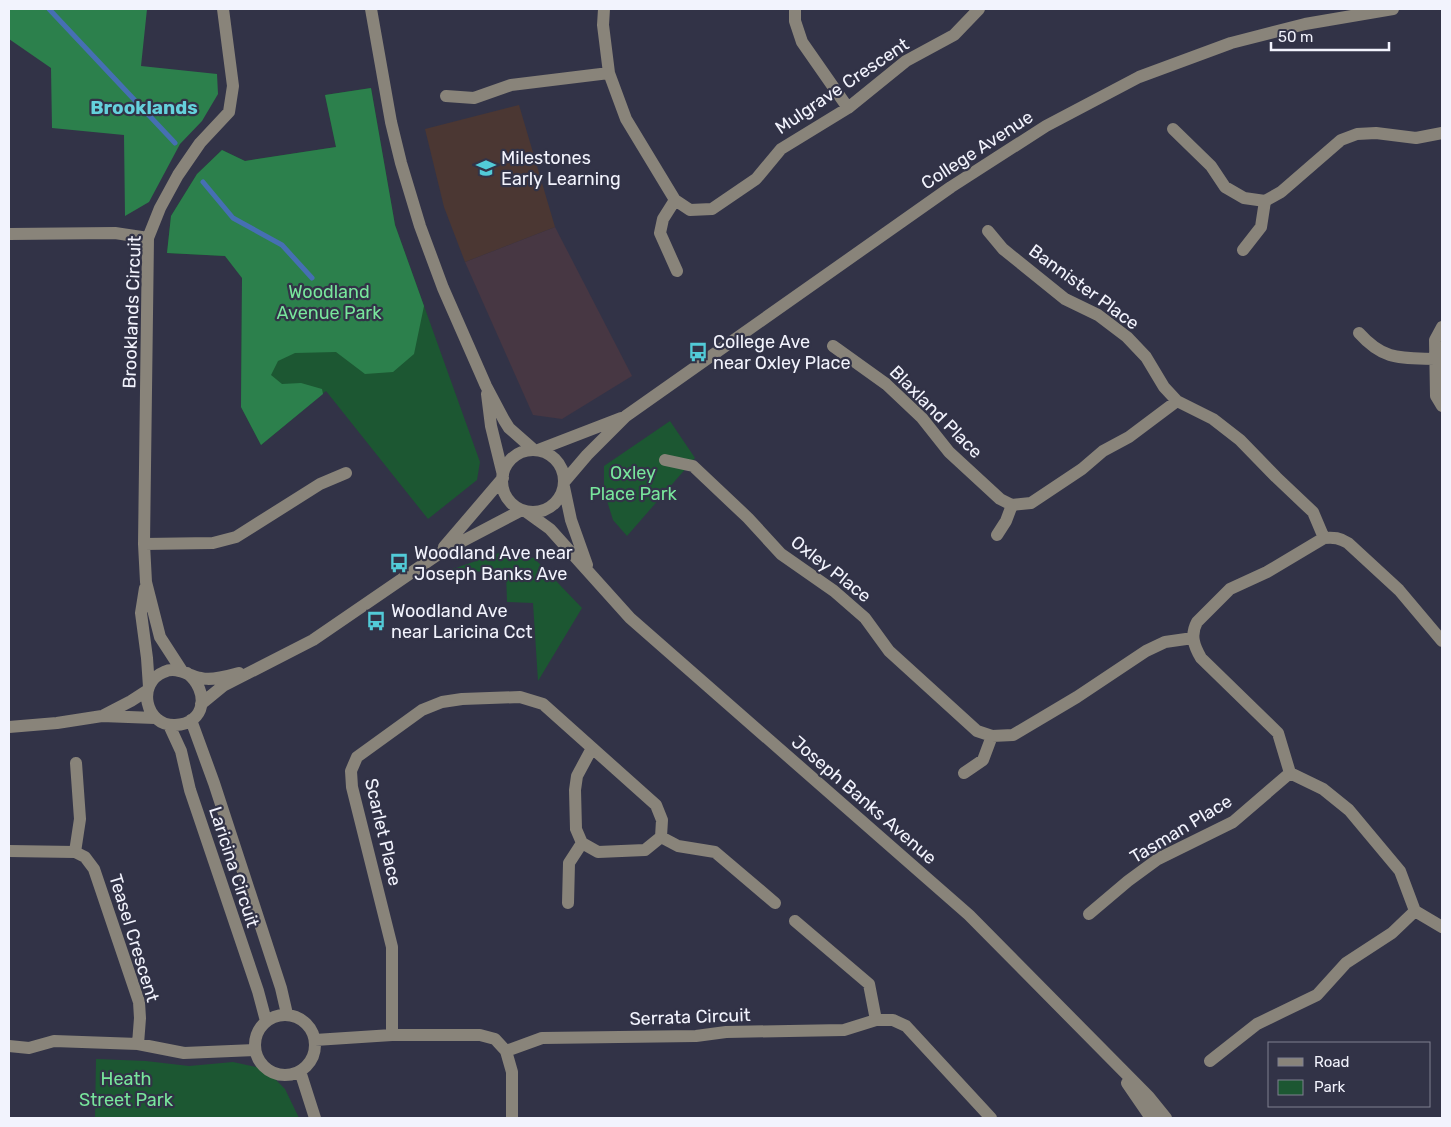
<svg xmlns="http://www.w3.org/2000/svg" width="1451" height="1127" viewBox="0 0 1451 1127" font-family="Rubik,sans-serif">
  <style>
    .commercial { fill: #473743 }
    .education { fill: #4b3733 }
    .green { fill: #1c5732 }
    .forest { fill: #2c804c }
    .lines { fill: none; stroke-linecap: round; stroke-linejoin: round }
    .stream { stroke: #466fb3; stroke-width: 5 }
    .minor { stroke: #89847a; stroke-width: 12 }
    .labels { text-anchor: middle; stroke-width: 4.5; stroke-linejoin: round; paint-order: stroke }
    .street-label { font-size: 18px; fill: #f2f3fd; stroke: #323347 }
    .poi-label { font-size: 18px; fill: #f2f3fd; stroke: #323347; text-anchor: start }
    .park-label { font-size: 18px; fill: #78e69c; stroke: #323347 }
    .neighbourhood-label { font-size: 19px; font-weight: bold; fill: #65d1dc; stroke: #323347 }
  </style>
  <rect width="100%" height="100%" fill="#323347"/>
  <!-- commercial -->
  <path class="commercial" d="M555,227L632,376L562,419L533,415L465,262Z"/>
  <!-- education -->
  <path class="education" d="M519,105L555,227L465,262L444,207L425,129Z"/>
  <!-- green -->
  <path class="green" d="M371,88L395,225L480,462L477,480L428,519L326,391L261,445L241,407L242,277L225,256L167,253L171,216L197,174L222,150L245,161L336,147L325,95Z
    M670,421L695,458L627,536L613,520L604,491V466Z
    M502,552L534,558L582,608L538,681L533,603L507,602L506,572L447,571Z
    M96,1059L146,1061L189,1066L233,1062L265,1069L285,1089L299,1118H95Z"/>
  <!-- forest -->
  <path class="forest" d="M9,9H147L141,66L217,74L218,94L202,121L180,144L149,202L125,216L124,135L52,128L51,68L9,39Z
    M371,88L395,225L424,306L414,354L393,372L365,374L336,352L295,353L278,361L271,375L282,384L301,383L322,389L323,394L261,445L241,407L242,278L225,256L167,253L171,216L197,174L222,150L245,161L336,147L325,95Z"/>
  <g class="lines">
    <!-- stream -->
    <path class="stream" d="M49,9L175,143
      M203,182L233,218L282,245L312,278"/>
    <!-- minor -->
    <path class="minor" d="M371,9L391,122L401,163L420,226L443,288L486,386L504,420L509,428L534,450
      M604,9L603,25L609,73L626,119L675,200L690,210L712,209L756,179L781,149L848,108L906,61L954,35L979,9
      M795,9V21L802,42L848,108
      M446,96L474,98L511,85L609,73
      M1173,129L1211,166L1225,187L1244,198L1265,201L1281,192L1341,140L1357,134L1376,133L1416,138L1442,133
      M675,200L663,219L660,233L677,271
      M988,231L1003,249L1065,299L1098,315L1127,337L1146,357L1164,387L1177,401L1213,419L1240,440L1276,477L1313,512L1324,538
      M9,234L115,233L148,238
      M1243,250L1261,227L1265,201
      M1442,327L1435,340L1436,396L1442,406
      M1359,333C1384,361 1401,358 1435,359
      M833,346L886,384L922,418L949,452L1000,499L1012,505L1031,503L1082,469L1103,451L1129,437L1177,401
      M487,394L491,426L503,475
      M502 481a31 31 0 1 1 62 0a31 31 0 1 1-62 0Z
      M538,450L621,418
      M665,460L693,466L748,518L781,554L834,591L865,618L889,651L977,731L992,736L1013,735L1077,697L1146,651L1165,642L1193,638
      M564,482L587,455L626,416L951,187L1046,126L1139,77L1231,43L1305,24L1393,9
      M564,487L571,520L587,565
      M525,511L550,529L630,618L969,915L1149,1097L1166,1118
      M997,535L1006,521L1012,505
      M144,544L213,543L236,537L320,484L346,473
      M444,547L503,478
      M145,588L141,613L147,658L149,687
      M1442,641L1399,590L1348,543C1340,538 1334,537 1324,538L1267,572L1230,589L1197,622C1190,635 1194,646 1201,658L1278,733L1290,773L1323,789L1349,810L1400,871L1415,911L1442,927
      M182,671L160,637L146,582L144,544L148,238L160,208L178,175L200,143L229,112L233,86L223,9
      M187,673C210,691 206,724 175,725C145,726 136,683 164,672C177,666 188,676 201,678C212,681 228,676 239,673
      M201,704L223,686L313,640L440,553L522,510
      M104,715L131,701L148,690
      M191,720L214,783L281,988L287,1014
      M169,725L181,751L190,790L258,991L266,1021
      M9,727L57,723L102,716L155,718
      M964,773L983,760L992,736
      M661,837L678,846L715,852L775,903
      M9,851L75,852L85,857L94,869L139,1002L140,1018L138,1044
      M75,852L80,819L76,763
      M568,903L569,863L582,843
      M1089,914L1128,881L1158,859L1233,822L1290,773
      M795,921L869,984L876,1020
      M255 1045a30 30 0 1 1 60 0a30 30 0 1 1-60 0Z
      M392,1035V947L352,787L351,771L357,757L422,710L442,702L462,699L520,697L543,704L656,805L662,820L661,837L645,850L598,852L582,843L576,829L575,790L577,776L592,748
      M315,1040L392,1035H480L495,1039L506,1051L512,1072V1118
      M9,1046L29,1048L54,1041L138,1044L184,1053L255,1050
      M506,1051L542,1038L696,1036L726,1032L844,1030L876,1020H893L906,1026L991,1118
      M1210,1061L1257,1024L1317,995L1346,963L1392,933L1415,911
      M300,1071L315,1118
      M1127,1083L1151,1118"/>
  </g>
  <!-- icons -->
  <defs>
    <symbol id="school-bare" viewBox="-9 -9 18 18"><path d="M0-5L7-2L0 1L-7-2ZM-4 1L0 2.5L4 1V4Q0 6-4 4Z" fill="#52cbd8" stroke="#323347" stroke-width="2.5" paint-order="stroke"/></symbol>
    <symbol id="bus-bare" viewBox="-9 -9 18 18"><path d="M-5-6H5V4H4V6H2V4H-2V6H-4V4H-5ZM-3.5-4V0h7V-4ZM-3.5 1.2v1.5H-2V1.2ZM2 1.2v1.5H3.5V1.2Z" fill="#52cbd8" stroke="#323347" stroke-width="2.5" paint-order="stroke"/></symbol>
  </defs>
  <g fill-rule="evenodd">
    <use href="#school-bare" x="472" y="154" width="28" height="28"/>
    <use href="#bus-bare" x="684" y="338" width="28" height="28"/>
    <use href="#bus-bare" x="385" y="549" width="28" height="28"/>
    <use href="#bus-bare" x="362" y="607" width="28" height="28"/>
  </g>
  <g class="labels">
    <!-- street labels -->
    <g class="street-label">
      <text transform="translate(842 86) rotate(-34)" y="6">Mulgrave Crescent</text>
      <text transform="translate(977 150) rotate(-33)" y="6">College Avenue</text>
      <text transform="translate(1084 287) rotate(36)" y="6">Bannister Place</text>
      <text transform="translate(132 312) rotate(-88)" y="6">Brooklands Circuit</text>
      <text transform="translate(936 412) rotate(45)" y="6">Blaxland Place</text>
      <text transform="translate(831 569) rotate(38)" y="6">Oxley Place</text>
      <text transform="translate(864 800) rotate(41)" y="6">Joseph Banks Avenue</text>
      <text transform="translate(1181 829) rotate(-31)" y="6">Tasman Place</text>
      <text transform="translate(383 832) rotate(77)" y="6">Scarlet Place</text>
      <text transform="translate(234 867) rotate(72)" y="6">Laricina Circuit</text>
      <text transform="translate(134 938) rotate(73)" y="6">Teasel Crescent</text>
      <text transform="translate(690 1017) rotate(-2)" y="6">Serrata Circuit</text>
    </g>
    <!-- poi labels -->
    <g class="poi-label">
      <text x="501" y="164">Milestones<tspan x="501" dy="21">Early Learning</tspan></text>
      <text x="713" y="348">College Ave<tspan x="713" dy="21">near Oxley Place</tspan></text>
      <text x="414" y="559">Woodland Ave near<tspan x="414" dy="21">Joseph Banks Ave</tspan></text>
      <text x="391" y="617">Woodland Ave<tspan x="391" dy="21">near Laricina Cct</tspan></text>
    </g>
    <!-- park labels -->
    <g class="park-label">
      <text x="329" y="298">Woodland<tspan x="329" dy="21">Avenue Park</tspan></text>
      <text x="633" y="479">Oxley<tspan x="633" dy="21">Place Park</tspan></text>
      <text x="126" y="1085">Heath<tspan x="126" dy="21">Street Park</tspan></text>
    </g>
    <!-- neighbourhood labels -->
    <g class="neighbourhood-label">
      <text x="144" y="114">Brooklands</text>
    </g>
  </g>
  <!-- border -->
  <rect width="1451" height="1127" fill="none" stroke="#f2f3fd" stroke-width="20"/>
  <!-- legend -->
  <rect x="1268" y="1042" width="162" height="65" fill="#323347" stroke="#7f8090"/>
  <rect x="1278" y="1058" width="25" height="8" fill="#89847a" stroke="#7f8090"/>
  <text x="1314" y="1067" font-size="15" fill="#f2f3fd">Road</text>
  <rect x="1278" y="1080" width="25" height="15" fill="#1c5732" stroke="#7f8090"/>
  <text x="1314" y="1092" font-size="15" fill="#f2f3fd">Park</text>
  <!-- scale -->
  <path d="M1271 42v8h118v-8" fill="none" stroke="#f2f3fd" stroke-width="2.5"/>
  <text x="1278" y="42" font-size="15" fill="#f2f3fd" stroke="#323347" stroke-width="4" paint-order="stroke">50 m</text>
</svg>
